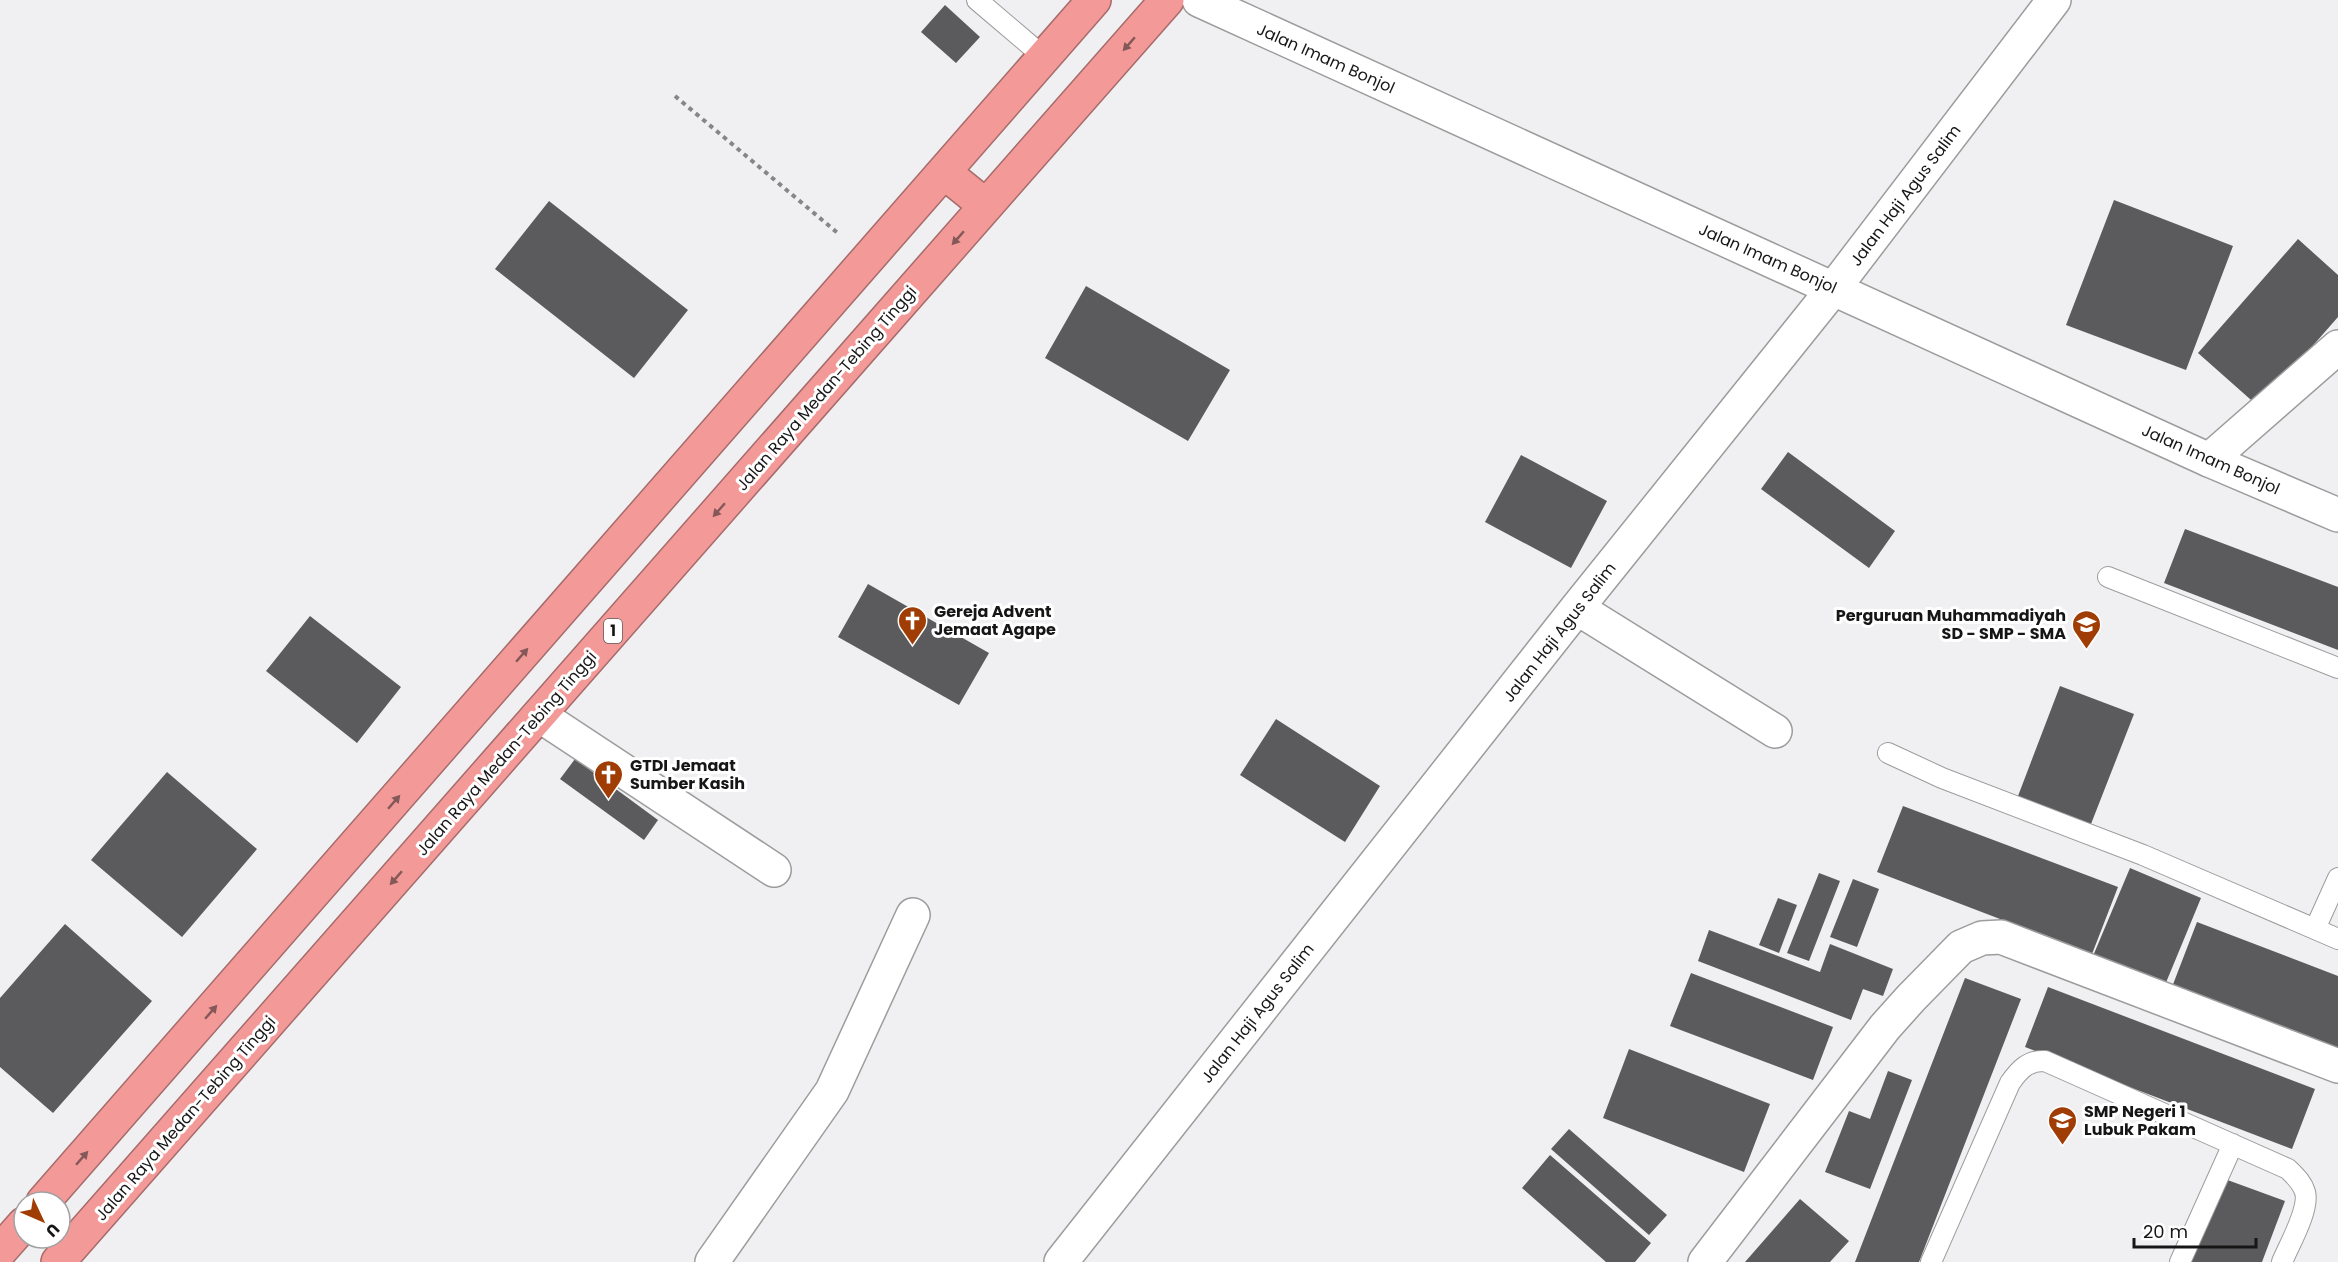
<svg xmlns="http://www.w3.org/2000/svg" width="2338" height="1262" viewBox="0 0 2338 1262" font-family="Poppins,sans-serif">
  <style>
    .building { fill: #5b5a5c }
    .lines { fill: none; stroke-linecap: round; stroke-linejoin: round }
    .lane-casing { stroke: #9c9c9d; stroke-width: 22 }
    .street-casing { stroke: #9c9c9d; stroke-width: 36 }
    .secondary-casing { stroke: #9c9c9d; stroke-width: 36 }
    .highway-casing { stroke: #a66b6b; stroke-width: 36 }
    .path { stroke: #868688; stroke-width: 4; stroke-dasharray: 4.5 4.5; stroke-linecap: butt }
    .lane { stroke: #fff; stroke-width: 20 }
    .street { stroke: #fff; stroke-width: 33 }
    .secondary { stroke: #fff; stroke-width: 33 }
    .highway { stroke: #f39998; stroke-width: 33 }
    .oneway { fill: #845858 }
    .labels { text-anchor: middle; stroke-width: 6; stroke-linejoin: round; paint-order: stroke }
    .shield { fill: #fff; stroke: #5c5c5d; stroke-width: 1.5 }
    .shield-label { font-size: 15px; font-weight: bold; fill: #161617 }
    .street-label { font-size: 16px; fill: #161617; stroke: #fff }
    .poi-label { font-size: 16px; font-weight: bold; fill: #161617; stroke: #fff; text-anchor: start }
  </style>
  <rect width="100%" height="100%" fill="#f0f0f2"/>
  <!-- building -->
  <path class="building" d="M945,5L980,37L956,63L921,32Z
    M2114,200L2233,246L2186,370L2066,325Z
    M549,201L688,310L634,378L495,269Z
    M2298,239L2338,275V317L2259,407L2198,353Z
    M1086,286L1230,370L1188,441L1045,358Z
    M1788,452L1895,531L1869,568L1761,489Z
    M1521,455L1607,501L1571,568L1485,522Z
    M2185,529L2338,587V650L2164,583Z
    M868,584L989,653L959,705L838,637Z
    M310,616L401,687L357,743L266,671Z
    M2060,686L2134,714L2091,824L2018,796Z
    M1276,719L1380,786L1345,842L1240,775Z
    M575,759L658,820L644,840L560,779Z
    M167,772L257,849L182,937L91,860Z
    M1903,806L2118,887L2092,954L1877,872Z
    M2130,868L2201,898L2165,985L2093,956Z
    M1819,873L1840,881L1809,961L1787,953Z
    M1853,879L1879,889L1857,947L1830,937Z
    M1778,898L1797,905L1779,953L1759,945Z
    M2197,922L2338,976V1051L2172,987Z
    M65,924L152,1001L53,1113L0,1067V998Z
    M1709,930L1820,972L1830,944L1893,969L1883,996L1863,989L1851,1020L1698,961Z
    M1691,973L1833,1027L1813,1080L1670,1026Z
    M1965,978L2021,999L1919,1262H1855Z
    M2048,987L2315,1089L2292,1149L2025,1047Z
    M1629,1049L1770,1104L1744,1172L1603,1118Z
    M1888,1071L1912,1080L1870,1189L1825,1172L1849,1111L1870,1119Z
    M1569,1129L1667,1215L1649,1235L1551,1149Z
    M1550,1155L1651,1243L1635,1262H1606L1522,1188Z
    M2222,1178L2285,1201L2262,1262H2190Z
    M1800,1199L1849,1241L1830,1262H1745Z"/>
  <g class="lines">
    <defs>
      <path id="lane" d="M977,0L1044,57
        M2108,577L2338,668
        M1888,753L1942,778L2143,855L2338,939
        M2315,929L2338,878
        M1931,1262L2010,1083C2019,1070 2028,1060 2045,1061L2288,1169C2295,1176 2302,1182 2305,1192C2310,1209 2289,1245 2282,1262
        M2180,1262L2233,1144"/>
      <path id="street" d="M2209,460L2338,347
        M1577,608L1775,731
        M539,715L774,870
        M712,1262L832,1091L913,915
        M1061,1262L1577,608L1834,288L2054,0
        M1705,1262L1885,1027L1911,998L1961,947L1982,938L2001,937L2338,1066"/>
      <path id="secondary" d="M1199,0L2209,460L2338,515"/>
      <path id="highway" d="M944,172L986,206
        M43,1202L1094,0
        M0,1251L24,1224
        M58,1262L1167,0"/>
    </defs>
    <!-- lane casing -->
    <use href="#lane" class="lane-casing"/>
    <!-- street casing -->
    <use href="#street" class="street-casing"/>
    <!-- secondary casing -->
    <use href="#secondary" class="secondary-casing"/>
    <!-- highway casing -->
    <use href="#highway" class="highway-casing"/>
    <!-- path -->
    <path class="path" d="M675,96L840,235"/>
    <!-- lane -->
    <use href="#lane" class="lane"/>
    <!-- street -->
    <use href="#street" class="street"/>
    <!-- secondary -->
    <use href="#secondary" class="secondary"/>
    <!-- highway -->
    <use href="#highway" class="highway"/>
  </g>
  <!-- one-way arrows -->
  <defs><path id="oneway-solid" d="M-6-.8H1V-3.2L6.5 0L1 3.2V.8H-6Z" transform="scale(1.5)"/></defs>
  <g class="oneway">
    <use href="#oneway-solid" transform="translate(1129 44) rotate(131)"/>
    <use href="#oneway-solid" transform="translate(958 238) rotate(131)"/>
    <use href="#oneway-solid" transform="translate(719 510) rotate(131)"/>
    <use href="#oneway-solid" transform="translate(522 655) rotate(-49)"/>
    <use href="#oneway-solid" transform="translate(394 802) rotate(-49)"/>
    <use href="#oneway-solid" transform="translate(396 878) rotate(131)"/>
    <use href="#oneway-solid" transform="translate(211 1012) rotate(-49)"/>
    <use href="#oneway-solid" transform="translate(82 1158) rotate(-49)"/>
  </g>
  <!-- icons -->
  <defs>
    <symbol id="church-pin" viewBox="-11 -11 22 30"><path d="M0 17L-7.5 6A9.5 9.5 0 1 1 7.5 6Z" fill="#a03d04" stroke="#fff"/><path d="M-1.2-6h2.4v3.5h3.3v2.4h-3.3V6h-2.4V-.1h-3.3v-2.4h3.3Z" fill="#fff"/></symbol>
    <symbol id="school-pin" viewBox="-11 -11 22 30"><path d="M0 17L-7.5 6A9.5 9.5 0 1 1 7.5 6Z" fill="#a03d04" stroke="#fff"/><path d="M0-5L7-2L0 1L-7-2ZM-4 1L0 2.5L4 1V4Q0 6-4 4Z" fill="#fff"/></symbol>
  </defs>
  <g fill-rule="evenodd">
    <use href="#church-pin" x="896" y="604" width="33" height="45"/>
    <use href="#school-pin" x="2070" y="608" width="33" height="45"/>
    <use href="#church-pin" x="592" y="758" width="33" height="45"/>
    <use href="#school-pin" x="2046" y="1104" width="33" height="45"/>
  </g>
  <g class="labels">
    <!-- shield labels -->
    <rect class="shield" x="604" y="619" width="18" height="24" rx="4.5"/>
    <g class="shield-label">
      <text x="613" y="636">1</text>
    </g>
    <!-- street labels -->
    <g class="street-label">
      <text transform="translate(1326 58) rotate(24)" y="6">Jalan Imam Bonjol</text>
      <text transform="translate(1905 195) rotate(-53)" y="6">Jalan Haji Agus Salim</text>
      <text transform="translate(1768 258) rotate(24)" y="6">Jalan Imam Bonjol</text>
      <text transform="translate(826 388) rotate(-49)" y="6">Jalan Raya Medan-Tebing Tinggi</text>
      <text transform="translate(2211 459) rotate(24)" y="6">Jalan Imam Bonjol</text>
      <text transform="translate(1559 632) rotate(-52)" y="6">Jalan Haji Agus Salim</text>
      <text transform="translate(506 753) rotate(-49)" y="6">Jalan Raya Medan-Tebing Tinggi</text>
      <text transform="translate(1257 1013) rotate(-52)" y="6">Jalan Haji Agus Salim</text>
      <text transform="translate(185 1118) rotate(-49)" y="6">Jalan Raya Medan-Tebing Tinggi</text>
    </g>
    <!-- poi labels -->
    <g class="poi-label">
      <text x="934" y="617">Gereja Advent<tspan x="934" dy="18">Jemaat Agape</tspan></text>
      <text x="2066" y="621" text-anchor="end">Perguruan Muhammadiyah<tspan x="2066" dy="18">SD - SMP - SMA</tspan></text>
      <text x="630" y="771">GTDI Jemaat<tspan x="630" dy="18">Sumber Kasih</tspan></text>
      <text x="2084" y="1117">SMP Negeri 1<tspan x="2084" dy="18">Lubuk Pakam</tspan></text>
    </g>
  </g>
  <!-- north arrow -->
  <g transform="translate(42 1220) rotate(134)"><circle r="28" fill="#ffffff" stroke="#a2a2a2" stroke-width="1.5"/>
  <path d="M0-4.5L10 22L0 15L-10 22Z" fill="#a03d04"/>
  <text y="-9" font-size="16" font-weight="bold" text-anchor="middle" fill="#161617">U</text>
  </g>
  <!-- scale -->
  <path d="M2134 1238v9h122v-9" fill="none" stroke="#161617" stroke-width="3"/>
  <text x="2143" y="1238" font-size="18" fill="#161617" stroke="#ffffff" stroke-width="4.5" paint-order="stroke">20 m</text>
</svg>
